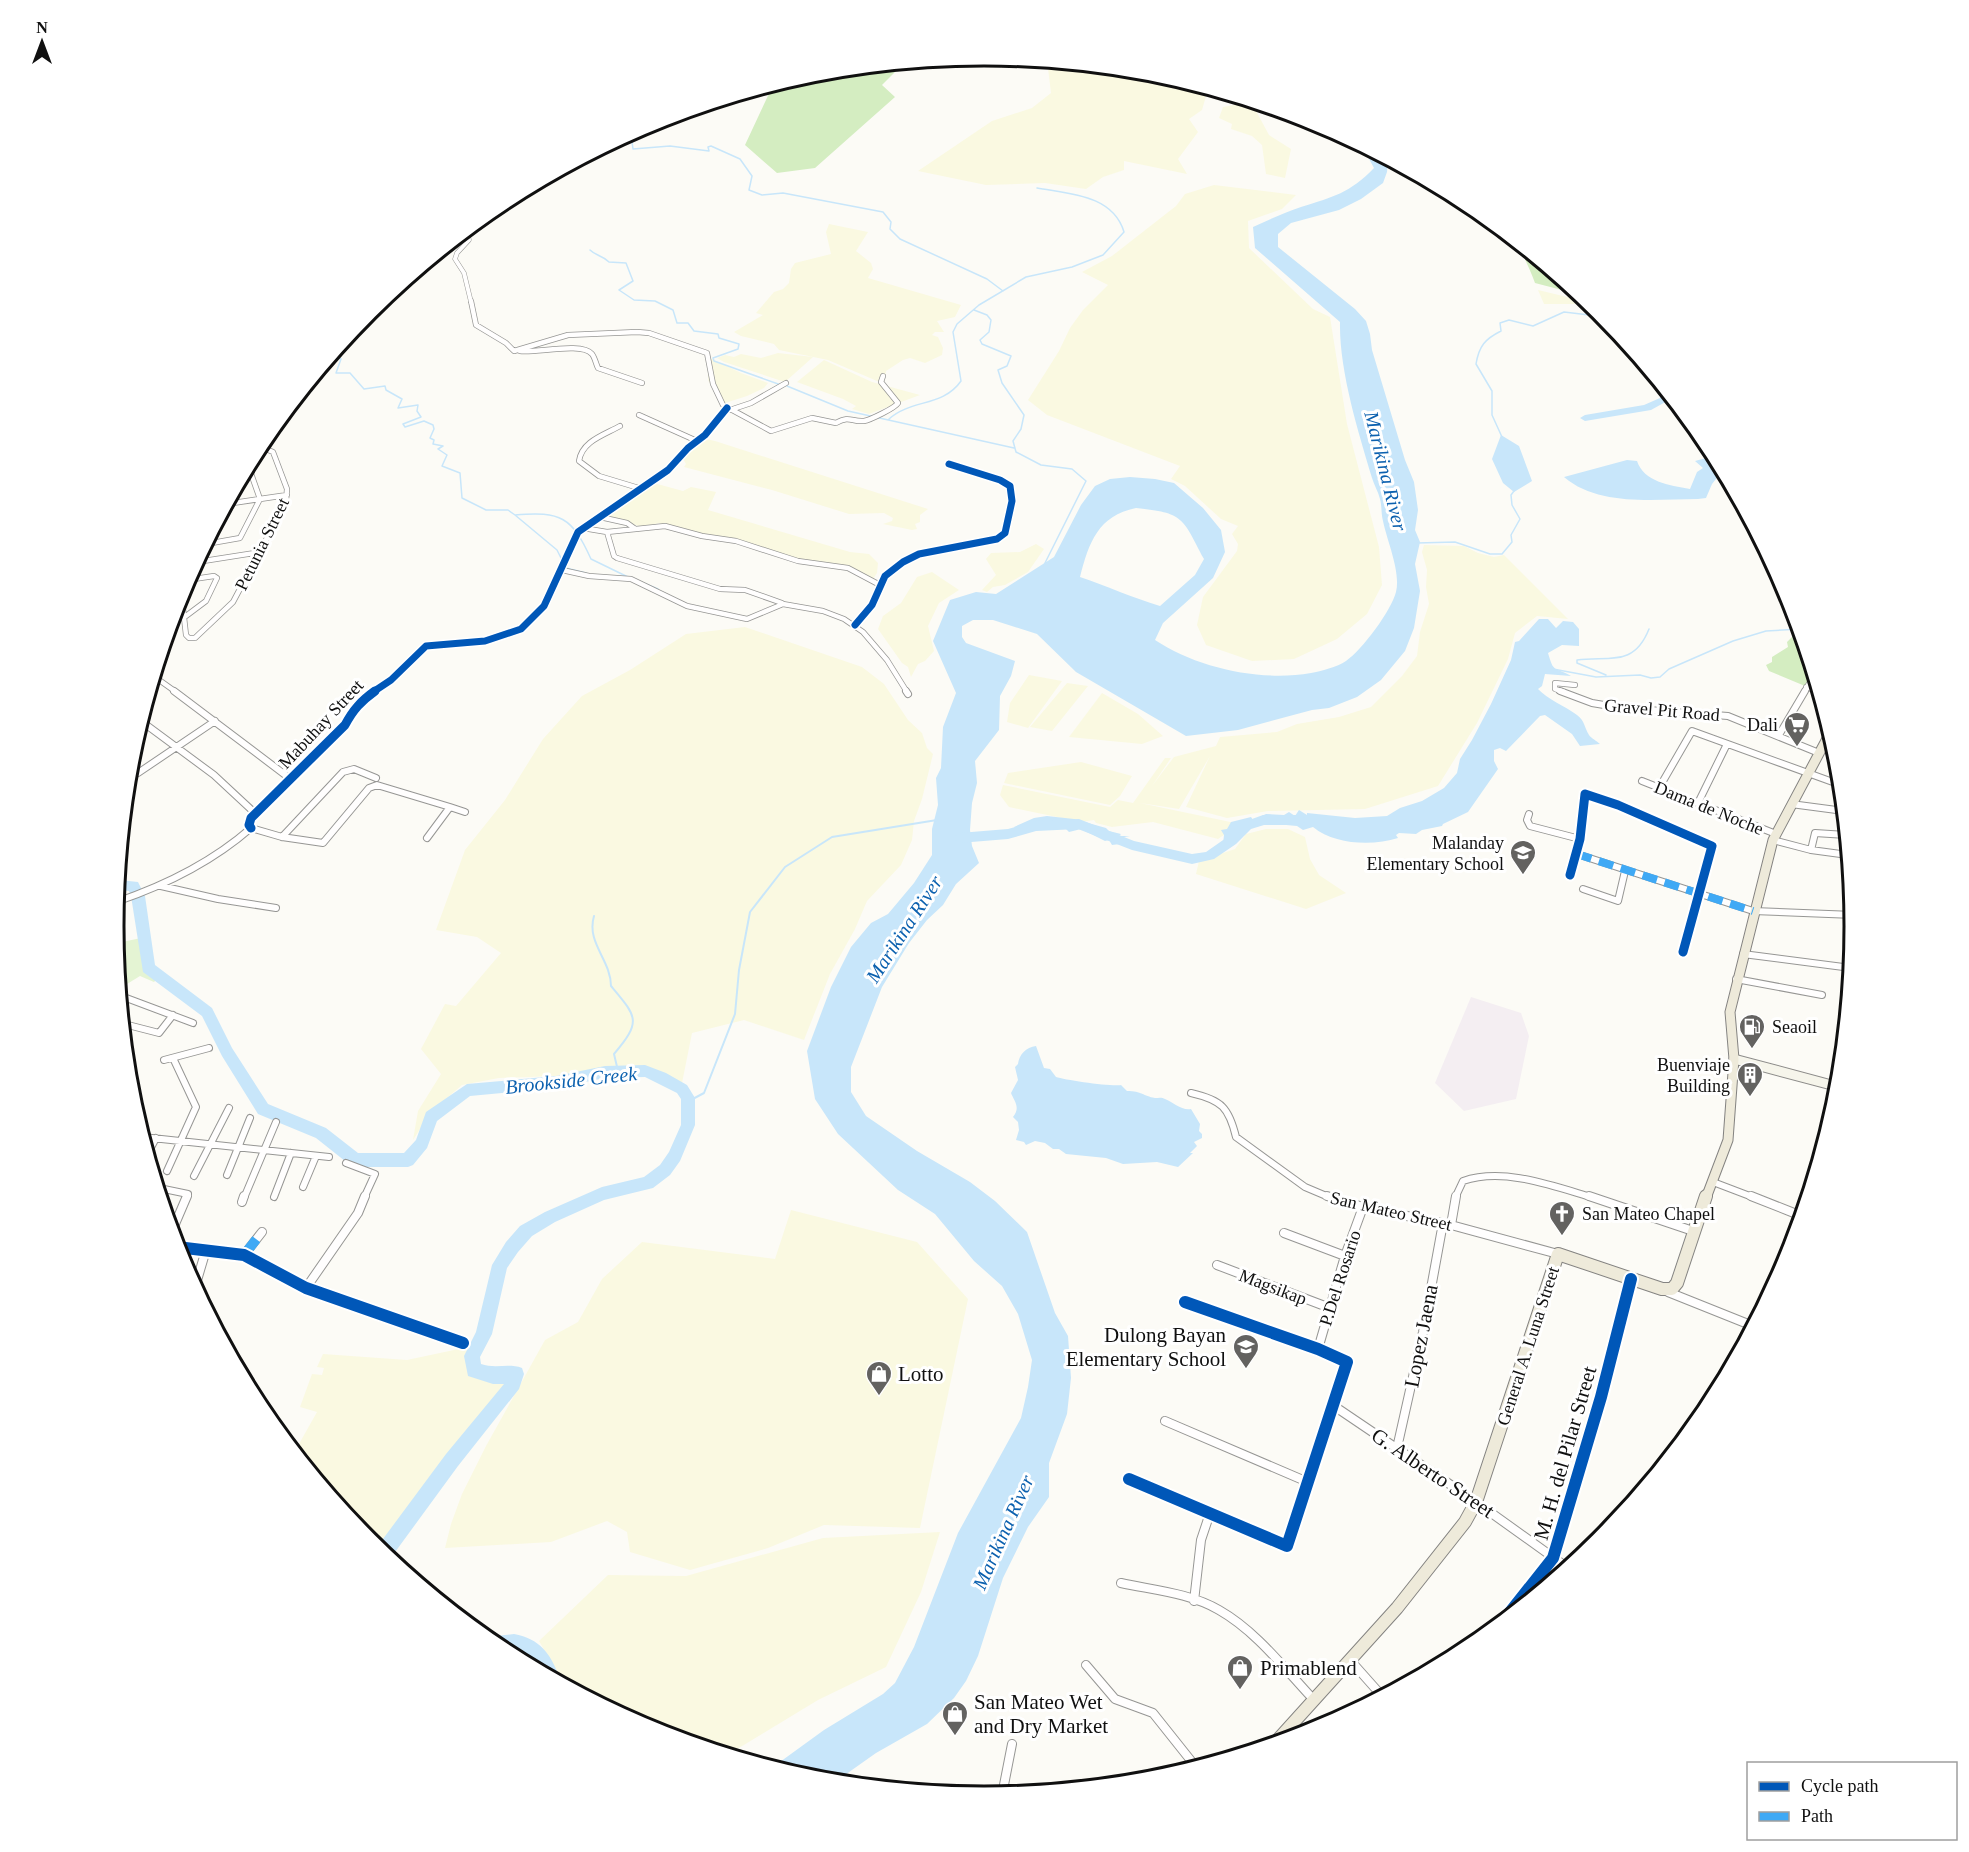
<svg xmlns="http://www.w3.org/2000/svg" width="1969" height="1852" viewBox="0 0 1969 1852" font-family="'Times New Roman',serif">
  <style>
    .industrial { fill: #f4eef2 }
    .farmland { fill: #faf9e1 }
    .green { fill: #e4f4d3 }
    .forest { fill: #d4edc1 }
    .water { fill: #c8e6fa; fill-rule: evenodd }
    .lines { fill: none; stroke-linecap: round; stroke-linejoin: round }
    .stream-far1 { stroke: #c8e6fa; stroke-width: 1.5 }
    .stream { stroke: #c8e6fa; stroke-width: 2 }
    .river { fill: #c8e6fa; fill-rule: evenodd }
    .street-far3-casing { stroke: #969694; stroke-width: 5 }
    .street-far2-casing { stroke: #969694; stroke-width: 6 }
    .street-far1-casing { stroke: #969694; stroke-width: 8 }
    .street-casing { stroke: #969694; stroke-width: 10 }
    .secondary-far1-casing { stroke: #8d8c8a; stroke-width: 11 }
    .secondary-casing { stroke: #8d8c8a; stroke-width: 14 }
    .primary-far1-casing { stroke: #848381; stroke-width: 11 }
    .primary-casing { stroke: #848381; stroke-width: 14 }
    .street-far3 { stroke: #fffefe; stroke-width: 4 }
    .street-far2 { stroke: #fffefe; stroke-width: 4.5 }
    .street-far1 { stroke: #fffefe; stroke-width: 6 }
    .street { stroke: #fffefe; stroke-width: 8 }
    .secondary-far1 { stroke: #f6f5eb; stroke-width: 9 }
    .secondary { stroke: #f6f5eb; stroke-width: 12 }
    .primary-far1 { stroke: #eeeada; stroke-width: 9 }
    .primary { stroke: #eeeada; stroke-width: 12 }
    .quiet-far1 { stroke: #3fa9f5; stroke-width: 8; stroke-dasharray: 15 8; stroke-linecap: butt }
    .quiet { stroke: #3fa9f5; stroke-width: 10; stroke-dasharray: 20 10; stroke-linecap: butt }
    .cycleway-far2-casing { stroke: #fff; stroke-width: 10 }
    .cycleway-far1-casing { stroke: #fff; stroke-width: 13 }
    .cycleway-casing { stroke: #fff; stroke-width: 16 }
    .cycleway-far2 { stroke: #0057b8; stroke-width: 7 }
    .cycleway-far1 { stroke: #0057b8; stroke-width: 9 }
    .cycleway { stroke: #0057b8; stroke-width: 12 }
    .labels { text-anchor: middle; stroke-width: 6; stroke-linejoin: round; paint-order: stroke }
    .street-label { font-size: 18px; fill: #101010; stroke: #fff }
    .poi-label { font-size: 18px; fill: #101010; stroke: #fff; text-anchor: end }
    .water-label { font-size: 20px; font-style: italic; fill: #0c61af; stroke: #fff }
    .near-poi-label { font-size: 21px; fill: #101010; stroke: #fff; text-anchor: start }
    .near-street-label { font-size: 21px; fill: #101010; stroke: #fff }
    .rim { fill: none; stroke: #101010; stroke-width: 3 }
  </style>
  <rect width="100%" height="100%" fill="#fcfbf6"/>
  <!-- industrial -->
  <path class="industrial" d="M1471,997L1521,1013L1529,1036L1516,1099L1464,1111L1435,1083Z"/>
  <!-- farmland -->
  <path class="farmland" d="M1056,63L1155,72L1208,89L1202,110L1189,119L1198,132L1178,159L1187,174L1124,161V170L1103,177L1086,189L1045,183L986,185L918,171L992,121L1032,108L1051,93L1048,68L1058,64Z
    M1241,99L1259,104L1255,109L1269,135L1291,149L1285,178L1266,174L1262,145L1252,136L1231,129L1232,124L1219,118L1223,107L1234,105V101Z
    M1214,185L1296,195L1282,209L1248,221L1249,248L1313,309L1330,317L1347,424L1379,547L1382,585L1367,614L1337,639L1294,659L1252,661L1206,645L1197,625L1203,597L1237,551L1238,544L1232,534L1238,526L1221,519L1185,486L1171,479L1180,466L1047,415L1028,400L1059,351L1070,328L1083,310L1108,285L1082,272L1112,256L1176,206L1185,194Z
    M829,224L868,232L856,251L871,263L873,269L868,278L961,305L955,317L937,321L944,332H935L932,335L938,337L943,348L942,355L925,363L910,358L903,360L886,371L884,384L828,360L779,350L774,344L741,336L734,332L763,315L756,313L774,292L783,289L789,283L791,269L795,263L831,254L826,232Z
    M1538,290L1588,302V304H1544Z
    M778,353L813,357L785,382L724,362L717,358L725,355L734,357L741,354L761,358Z
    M710,358L741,373L768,383L764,388L747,396L722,404L708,380Z
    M824,360L872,382L920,395L869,414L852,409L856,406L843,399L797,382Z
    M706,439L715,441L928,509L920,515V522L915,524L917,529L912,530L883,524L892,521L893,518L884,513L849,514L772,490L684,467L686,464L682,457L699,440Z
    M650,482L683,491L691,487L716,492L708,510L850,552L869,554L878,563L877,573L873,579L839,568L808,564L717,537L676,529L659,523L642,527L602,514Z
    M1036,544L1044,549L1028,572L1005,585L993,587L987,592L982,590L996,575L986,559L991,553L1020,552Z
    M1424,545L1464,546L1478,553L1494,557L1504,555L1568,619L1537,616L1515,633L1508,659L1477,723L1438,786L1365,809L1268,811L1227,818L1186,807L1210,756L1179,809L1140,803L1240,824L1218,839L1153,822L1112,827L1096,823L1094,820L1081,822L1009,807L1000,795L1003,785L1110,807L1118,800L1133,803L1165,758H1171L1152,786L1174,757L1216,746L1220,737L1277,732L1297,724L1339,717L1371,707L1402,676L1417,656L1420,632L1429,604L1426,587L1427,570L1422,552Z
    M932,572L959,590L939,603L928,626L934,651L925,661L918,664L911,677L908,667L902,663L878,629L883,616L901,603L917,577Z
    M745,627L862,667L884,684L908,720L922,733L927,748L933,754L922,799L914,821L912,840L901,865L867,901L855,929L830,974L804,1040L744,1020L692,1033L682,1083L671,1077L636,1068L608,1069L557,1076L499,1078L462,1085L431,1112L413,1140L418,1111L441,1074L421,1049L445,1004L456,1006L501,953L477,937L436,930L465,850L505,800L543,739L582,696L630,670L686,634Z
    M1029,675L1062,681L1028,728L1007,722L1010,703Z
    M1067,683L1088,686L1052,731L1030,727Z
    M1102,693L1138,714L1163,736L1142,744L1069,737Z
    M1081,762L1132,776L1120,796L1110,805L1004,783L1008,773Z
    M1266,829H1288L1305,837L1310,859L1319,875L1346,893L1306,909L1196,874L1199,861L1235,849L1246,834Z
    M791,1210L917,1242L968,1299L920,1528L824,1525L768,1548L690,1570L630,1552L627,1532L607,1521L551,1542L445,1548L451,1524L462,1494L486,1446L545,1340L578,1322L602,1279L642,1242L775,1259Z
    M468,1347L484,1380L508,1383L497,1400L448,1454L421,1496L378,1549L369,1541L295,1451L317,1412L300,1407L312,1374L322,1375L324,1368L317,1367L323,1354L407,1360Z
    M940,1532L921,1592L886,1667L818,1700L729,1754L651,1730L564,1683L539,1641L608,1575L686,1576L823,1538Z"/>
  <!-- green -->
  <path class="green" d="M141,938C143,959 140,966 158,978L154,982L140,976L127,984L119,981L117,952L122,942Z"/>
  <!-- forest -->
  <path class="forest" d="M904,63L882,85L895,97L815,168L777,173L745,145L773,85L804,76L821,82L836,70Z
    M1518,243L1581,295L1535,283C1530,269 1524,258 1518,243Z
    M1796,633H1801L1813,673L1805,686L1769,671L1766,665L1772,662V657L1788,647L1787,642Z"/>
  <!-- water -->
  <path class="water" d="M1327,127L1386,158L1388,160L1387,172L1383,183L1361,199L1339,210L1291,223L1278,234V247L1355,309L1366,321L1370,334L1372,350L1405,460L1414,482L1418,510L1415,530L1420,542L1415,564L1420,591L1414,628L1405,651L1381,680L1357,697L1329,708L1312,710L1238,730L1186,736L1076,672L1037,634L993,620H973L962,626V637L966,643L1015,661L1011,676L1000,696L999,730L975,761L977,783L972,803L970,830L972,846L979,863L956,884L943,905L927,920L909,943L882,987L851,1067V1092L866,1116L917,1151L970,1182L995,1201L1027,1232L1055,1313L1068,1336L1071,1378L1067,1414L1049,1463V1497L1028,1527L1003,1578L978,1656L966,1681L954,1698L927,1724L876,1753L835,1782L814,1780L773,1767L824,1730L883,1694L895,1683L914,1647L958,1533L1021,1418L1028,1387L1032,1360L1018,1314L1002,1286L974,1261L935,1214L898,1190L838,1134L815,1099L807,1051L831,987L851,947L871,923L888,914L914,883L932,855V829L938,805L936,778L941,768L943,727L956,693L933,641L950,600L976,592L996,594L1054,557L1081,505L1095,486L1110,479L1130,477L1155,479L1174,483L1203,508L1221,530L1225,552L1213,578L1163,623L1155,640C1197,668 1261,682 1311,673C1321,671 1337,667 1346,661C1362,650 1391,611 1396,592C1401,572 1387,541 1383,521C1381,514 1382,506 1380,499C1378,491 1374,485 1372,478C1358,431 1339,370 1340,322L1255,248L1253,227C1269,220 1285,212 1301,207C1333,197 1350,193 1374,168L1368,157ZM1136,508C1184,513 1182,517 1204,559L1195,575L1160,606C1133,598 1107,586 1080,577C1089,542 1098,516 1136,508Z
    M1501,435L1519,446L1532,481L1514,492L1503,483L1492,459Z
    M1706,458L1715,460L1723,470L1712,484L1706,498L1698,499C1655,499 1599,507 1564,477L1627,460L1637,461C1644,482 1669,485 1690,489L1697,472L1703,468L1695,461Z
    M1539,619H1548L1556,628L1563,621L1573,622L1579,629V646L1562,645L1548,653C1554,674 1554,666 1571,676L1545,674L1542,686L1538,689C1547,699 1565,706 1577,715C1585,721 1584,727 1589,735C1591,738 1597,741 1600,744L1580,746L1572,734L1545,715L1540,716L1506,751L1500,748L1494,750V761L1498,769L1468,812L1443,824L1442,826L1422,830L1416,834L1399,833L1396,835L1398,838C1373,846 1335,845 1313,827L1303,830L1297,826L1286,825L1288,822L1281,818L1273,822L1275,825L1252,821L1233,833L1226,849L1219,847L1209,850L1223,844L1224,835L1221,830L1227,829L1231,822L1251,817L1253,820L1266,814L1284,815L1289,812L1295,816L1299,810L1307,815V813L1355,818L1387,816L1400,808L1422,801L1444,788L1457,773L1460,759L1472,740L1491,704L1511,660L1515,642L1519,641Z
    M1047,816L1074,819L1106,828L1109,831L1121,834L1119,836H1130L1119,838L1120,844L1112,845L1109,840L1105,841L1081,829L1069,832L1065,828L1070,825C1062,821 1026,826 1017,831L1014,827L1034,818Z
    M1036,1046L1044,1068L1050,1069L1056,1077C1065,1080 1113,1087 1121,1085L1127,1091C1142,1091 1143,1096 1155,1098C1158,1098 1162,1097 1165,1099C1173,1102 1182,1111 1191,1109L1200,1124L1199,1131L1202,1134V1138L1194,1142L1197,1146L1190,1153H1193L1178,1167L1157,1162L1123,1164L1106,1158L1066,1154L1059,1149H1053L1045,1143L1035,1141L1026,1145L1024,1142L1016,1140L1019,1130L1018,1122L1013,1117C1021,1107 1014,1101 1011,1093L1018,1080L1015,1067L1018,1064C1019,1055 1026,1047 1036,1046Z"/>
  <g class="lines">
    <!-- stream-far1 -->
    <path class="stream-far1" d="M624,136L632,142L633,149L670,146L709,151L708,147L711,146L740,159L752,176L749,190L762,195L783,193L883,212L891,222L890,229L900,239L987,279L1003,291
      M590,250C596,256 602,255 609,262L626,263L633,281L619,290L634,300L655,301L673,310L677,323H688L694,331L718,334L719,338L739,344L738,349L713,358L714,361L781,385
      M974,310L987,315L991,320L989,332L980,340L982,344L1011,356L1007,366L998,370L1002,383L1024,415L1021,429L1013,441L1016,452L1041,465L1072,469L1086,481L1043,567
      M332,355L341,359L336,373H350L364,389L385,386L386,390L402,399L398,408L418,405L417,411L421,417L403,424L405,427L424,421L433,425L434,429L430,438L434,440L433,444L443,446L438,449L447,455L442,466L460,473L462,498L486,510H508L515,515C561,511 572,517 591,559L630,578
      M787,386L848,411L1014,448
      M889,419C911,399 943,407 961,381L953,332L957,324L979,305L1026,277L1072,267L1103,255L1124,232C1113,195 1070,194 1037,188
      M1502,437L1492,415V391L1476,364C1479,346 1485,339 1501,331L1500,323L1509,320L1533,326L1564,312L1606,317
      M515,515L557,550L566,568L586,573
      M1417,543L1455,542L1490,554H1502L1512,542L1511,535L1520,519L1512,505L1511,495L1514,491
      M641,582L658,589
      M1553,669L1596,677L1640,675L1651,678L1660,677L1669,669L1733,641L1766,631L1800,629
      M1606,675L1577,663V660C1610,656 1634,667 1649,629"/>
    <!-- stream -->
    <path class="stream" d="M594,916C586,943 611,960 611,986C637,1017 642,1021 614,1054L618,1071
      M689,1101L704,1093L735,1014L739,970L750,912L785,867L832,837L937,820"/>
    <!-- river -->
    <path class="river" d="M1664,390L1670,396L1669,400L1651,410L1585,421L1580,418L1585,415L1644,405L1660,398Z
      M1263,815H1301L1307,820L1301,825H1264L1251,829L1236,844L1214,859L1192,864L1132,850L1078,829L1036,831L1008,839L959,843L953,838L959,833L1008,829L1036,821L1079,819L1134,841L1192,854L1206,852L1226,838L1241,823Z
      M119,880L138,882L145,896L155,965L212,1008L232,1048L268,1104L326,1128L358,1153H404L416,1140L426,1112L467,1084L556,1076L605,1066L645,1065L666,1073L687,1085L695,1098V1125L680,1161L670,1175L653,1188L604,1200L555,1222L532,1236L518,1252L507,1268L492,1334L480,1357L481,1364C495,1369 509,1363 522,1368L524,1374L519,1389L458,1466L390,1559L377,1547L446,1454L504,1384H493L468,1376L464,1356L476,1332L492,1265L506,1242L520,1226L545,1212L602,1187L644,1177L660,1165L669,1152L681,1125V1099L677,1093L645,1077L605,1078L556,1088L470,1096L437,1121L427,1148L413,1165L408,1167H355L350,1165L316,1138L258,1114L222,1056L202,1016L143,972L131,896L129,891L118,890Z
      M514,1634C540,1639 550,1653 559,1676L558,1680L537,1669L523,1654L506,1652L488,1639L495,1636Z"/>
    <defs>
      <path id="street-far3" d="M467,230L469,240L457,253L455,259L464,273L471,302"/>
      <path id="street-far2" d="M471,301L476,325L506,343L514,351L568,335L637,332L649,333L707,353L713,384L723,405L771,431L812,418L836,423C850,415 851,422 864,421C870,420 895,408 898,403L881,382L883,376
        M520,351C537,353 582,342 592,354C595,358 596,364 598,368L642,383
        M730,410L751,403L786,383
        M639,415L697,441
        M620,426C604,435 582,441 579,461L599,476L642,489
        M233,503L287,495
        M600,517L627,523L634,528
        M216,526L221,524L233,503L231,497
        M583,528L607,532L665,526L702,536L736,541L798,561L848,568L880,585
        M607,532L614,556L617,558L720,589L745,590L782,603
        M206,544L240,538L260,499L248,465
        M197,562L261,552
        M562,570L589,576L631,579L687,606L747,619L783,604L823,611L844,619L863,632L887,660L907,692
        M181,591L186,635L189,638H195L233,602L286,502L287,489L273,452L259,446
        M186,616L206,601L217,578L214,576L187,580
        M855,625L872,605L885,576L903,562L919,554L997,539L1005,533L1012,501L1010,486L1000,480L949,464
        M155,677L176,692
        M1806,687L1819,692
        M373,692L391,680L426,646L485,641L521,629L544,606L578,532L668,470L688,448L705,435L727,408
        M1564,692L1555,689V683L1575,685
        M1804,692L1814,675"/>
      <path id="street-far1" d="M174,691L292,780
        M906,691L908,694
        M1560,691L1592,703L1622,708L1728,716L1819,753
        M1816,691L1819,692
        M141,721L214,775L256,814
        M1779,735L1805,691
        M129,770L134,774L138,773L215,721
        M1642,781L1776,834
        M1659,788L1692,731L1841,785
        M1698,803L1727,744
        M1791,804L1844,811
        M450,807L465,812
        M1529,814L1527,820L1530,826L1580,839
        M251,828L249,825L251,818L345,725C353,710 361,701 375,691
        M251,828L282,837L323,843L369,788L377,785L450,807L427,838
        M282,837L343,772L354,769L376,778
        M1773,840L1811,850L1848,855
        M1811,850L1815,833L1846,835
        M1577,854L1753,911L1854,915
        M1570,875L1580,839L1585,794L1618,805L1712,846L1683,952
        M161,886L218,899L276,908
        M1583,889L1618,901L1625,871
        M116,902C166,885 211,863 251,828
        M115,916L116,945
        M1743,954L1851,968
        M1736,979L1822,995
        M121,996L193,1023
        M124,1024L159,1033L173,1015
        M164,1060L209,1048
        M1191,1093C1222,1100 1229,1108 1236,1137L1305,1187L1331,1198
        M138,1120L142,1123L140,1125
        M143,1137L329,1157
        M148,1153L156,1138
        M346,1163L375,1174L364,1198
        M167,1171L196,1107L173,1058
        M227,1175L250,1118
        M194,1176L229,1108
        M1713,1182L1755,1198
        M303,1187L316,1156
        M159,1188L188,1194L186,1198
        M274,1197L291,1153
        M244,1198L276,1122
        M1455,1198L1463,1181C1504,1167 1553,1186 1594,1198"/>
      <path id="street" d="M1327,1196L1363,1207L1451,1225L1558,1254
        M1589,1196L1693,1231
        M1751,1196L1794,1213
        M242,1202L244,1196
        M1451,1225L1456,1196
        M172,1231L187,1196
        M1284,1233L1345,1256
        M177,1247L244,1255L306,1288L463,1343
        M244,1255L262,1232
        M1217,1265L1330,1308
        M195,1287L206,1250
        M306,1288L358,1213L365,1196
        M1668,1292L1753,1326
        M1318,1349L1345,1256L1363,1207
        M1334,1406L1476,1502L1568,1568
        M1165,1421L1310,1483
        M1397,1448L1423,1332L1443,1223
        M1129,1479L1287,1546L1347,1362L1318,1349L1185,1302
        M1121,1583C1153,1590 1190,1593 1219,1610C1256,1631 1284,1668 1313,1699
        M1194,1601L1201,1540L1210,1513
        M1350,1660L1382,1696
        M1086,1665L1115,1699L1153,1713L1196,1767
        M1002,1795L1012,1744"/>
      <path id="secondary-far1" d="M1734,1059L1839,1087"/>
      <path id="secondary" d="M1503,1621L1553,1558L1601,1397L1631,1279"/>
      <path id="primary-far1" d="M1706,1198L1728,1140L1734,1059L1730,1012L1773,840L1831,731"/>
      <path id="primary" d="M1274,1744L1397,1608L1465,1522L1476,1502L1558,1254L1662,1289H1672L1677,1283L1706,1196"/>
    </defs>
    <!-- street-far3 casing -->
    <use href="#street-far3" class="street-far3-casing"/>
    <!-- street-far2 casing -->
    <use href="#street-far2" class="street-far2-casing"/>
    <!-- street-far1 casing -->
    <use href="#street-far1" class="street-far1-casing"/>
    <!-- street casing -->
    <use href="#street" class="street-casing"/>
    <!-- secondary-far1 casing -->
    <use href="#secondary-far1" class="secondary-far1-casing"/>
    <!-- secondary casing -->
    <use href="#secondary" class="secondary-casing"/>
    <!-- primary-far1 casing -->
    <use href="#primary-far1" class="primary-far1-casing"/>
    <!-- primary casing -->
    <use href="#primary" class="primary-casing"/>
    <!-- street-far3 -->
    <use href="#street-far3" class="street-far3"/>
    <!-- street-far2 -->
    <use href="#street-far2" class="street-far2"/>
    <!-- street-far1 -->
    <use href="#street-far1" class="street-far1"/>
    <!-- street -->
    <use href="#street" class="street"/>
    <!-- secondary-far1 -->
    <use href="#secondary-far1" class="secondary-far1"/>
    <!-- secondary -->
    <use href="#secondary" class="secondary"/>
    <!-- primary-far1 -->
    <use href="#primary-far1" class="primary-far1"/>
    <!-- primary -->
    <use href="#primary" class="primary"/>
    <!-- quiet-far1 -->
    <path class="quiet-far1" d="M1577,854L1753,911"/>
    <!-- quiet -->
    <path class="quiet" d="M244,1255L262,1232"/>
    <defs>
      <path id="cycleway-far2" d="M855,625L872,605L885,576L903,562L919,554L997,539L1005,533L1012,501L1010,486L1000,480L949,464
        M373,692L391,680L426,646L485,641L521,629L544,606L578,532L668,470L688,448L705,435L727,408"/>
      <path id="cycleway-far1" d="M251,828L249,825L251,818L345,725C353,710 361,701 375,691
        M1570,875L1580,839L1585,794L1618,805L1712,846L1683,952"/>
      <path id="cycleway" d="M177,1247L244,1255L306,1288L463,1343
        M1129,1479L1287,1546L1347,1362L1318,1349L1185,1302
        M1503,1621L1553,1558L1601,1397L1631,1279"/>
    </defs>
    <!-- cycleway-far2 casing -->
    <use href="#cycleway-far2" class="cycleway-far2-casing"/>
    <!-- cycleway-far1 casing -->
    <use href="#cycleway-far1" class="cycleway-far1-casing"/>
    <!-- cycleway casing -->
    <use href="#cycleway" class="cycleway-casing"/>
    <!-- cycleway-far2 -->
    <use href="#cycleway-far2" class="cycleway-far2"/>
    <!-- cycleway-far1 -->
    <use href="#cycleway-far1" class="cycleway-far1"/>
    <!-- cycleway -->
    <use href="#cycleway" class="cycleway"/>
  </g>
  <!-- icons -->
  <defs>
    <symbol id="supermarket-pin" viewBox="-11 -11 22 30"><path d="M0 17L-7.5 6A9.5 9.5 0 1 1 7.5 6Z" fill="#636260" stroke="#fff"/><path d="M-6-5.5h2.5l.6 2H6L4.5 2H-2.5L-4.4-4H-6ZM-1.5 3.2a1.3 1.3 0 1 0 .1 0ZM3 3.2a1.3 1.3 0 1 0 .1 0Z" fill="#fff"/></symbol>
    <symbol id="school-pin" viewBox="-11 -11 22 30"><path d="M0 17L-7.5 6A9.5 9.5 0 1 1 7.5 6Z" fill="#636260" stroke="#fff"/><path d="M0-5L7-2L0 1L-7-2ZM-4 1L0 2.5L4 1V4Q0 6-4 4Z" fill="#fff"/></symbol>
    <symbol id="fuel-pin" viewBox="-11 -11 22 30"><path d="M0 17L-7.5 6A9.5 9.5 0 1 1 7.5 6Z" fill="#636260" stroke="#fff"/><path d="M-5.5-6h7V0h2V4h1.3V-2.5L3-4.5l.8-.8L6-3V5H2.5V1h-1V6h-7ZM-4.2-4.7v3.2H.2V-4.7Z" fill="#fff"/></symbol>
    <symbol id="building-pin" viewBox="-11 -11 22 30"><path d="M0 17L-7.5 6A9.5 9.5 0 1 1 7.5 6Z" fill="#636260" stroke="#fff"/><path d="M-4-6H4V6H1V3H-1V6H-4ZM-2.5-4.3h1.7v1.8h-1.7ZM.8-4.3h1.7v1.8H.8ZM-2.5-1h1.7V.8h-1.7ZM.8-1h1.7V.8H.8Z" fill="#fff"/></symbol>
    <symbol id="church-pin" viewBox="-11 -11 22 30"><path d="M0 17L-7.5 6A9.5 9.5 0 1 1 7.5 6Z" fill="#636260" stroke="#fff"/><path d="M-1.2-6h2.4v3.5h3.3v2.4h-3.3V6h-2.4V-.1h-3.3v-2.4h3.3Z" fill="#fff"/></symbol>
    <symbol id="shop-pin" viewBox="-11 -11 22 30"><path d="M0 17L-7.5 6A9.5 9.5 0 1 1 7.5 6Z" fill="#636260" stroke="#fff"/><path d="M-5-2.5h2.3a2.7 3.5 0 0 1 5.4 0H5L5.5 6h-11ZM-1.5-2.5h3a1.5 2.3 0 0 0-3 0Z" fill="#fff"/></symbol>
  </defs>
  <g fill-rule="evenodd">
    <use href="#supermarket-pin" x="1782" y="710" width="30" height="40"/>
    <use href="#school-pin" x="1508" y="838" width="30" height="40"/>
    <use href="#fuel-pin" x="1737" y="1012" width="30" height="40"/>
    <use href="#building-pin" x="1735" y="1060" width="30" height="40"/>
    <use href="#church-pin" x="1547" y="1199" width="30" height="40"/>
    <use href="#school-pin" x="1231" y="1332" width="30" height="40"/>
    <use href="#shop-pin" x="864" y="1359" width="30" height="40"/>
    <use href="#shop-pin" x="1225" y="1653" width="30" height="40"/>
    <use href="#shop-pin" x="940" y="1699" width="30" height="40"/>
  </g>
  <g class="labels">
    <!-- street labels -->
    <g class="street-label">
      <text transform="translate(262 544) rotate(-64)" y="6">Petunia Street</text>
      <text transform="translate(1662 710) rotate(5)" y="6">Gravel Pit Road</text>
      <text transform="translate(321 724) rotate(-47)" y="6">Mabuhay Street</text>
      <text transform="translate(1709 808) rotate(22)" y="6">Dama de Noche</text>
      <text transform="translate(1391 1211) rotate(13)" y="6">San Mateo Street</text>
      <text transform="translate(1340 1278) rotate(-72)" y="6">P.Del Rosario</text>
      <text transform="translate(1273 1287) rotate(21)" y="6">Magsikap</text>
      <text transform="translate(1528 1346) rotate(-72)" y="6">General A. Luna Street</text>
    </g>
    <!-- poi labels -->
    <g class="poi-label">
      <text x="1778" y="731">Dali</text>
      <text x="1504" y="849">Malanday<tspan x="1504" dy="21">Elementary School</tspan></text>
      <text x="1772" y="1033" text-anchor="start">Seaoil</text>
      <text x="1730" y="1071">Buenviaje<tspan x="1730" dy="21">Building</tspan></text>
      <text x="1582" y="1220" text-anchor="start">San Mateo Chapel</text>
    </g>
    <!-- water labels -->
    <g class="water-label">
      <text transform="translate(1386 471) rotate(76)" y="7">Marikina River</text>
      <text transform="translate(904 929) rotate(-57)" y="7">Marikina River</text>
      <text transform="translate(571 1080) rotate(-6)" y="7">Brookside Creek</text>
      <text transform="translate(1003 1532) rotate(-66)" y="7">Marikina River</text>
    </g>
    <!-- near-poi labels -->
    <g class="near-poi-label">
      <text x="1226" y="1342" text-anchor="end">Dulong Bayan<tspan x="1226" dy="24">Elementary School</tspan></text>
      <text x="898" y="1381">Lotto</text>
      <text x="1260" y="1675">Primablend</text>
      <text x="974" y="1709">San Mateo Wet<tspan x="974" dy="24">and Dry Market</tspan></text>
    </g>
    <!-- near-street labels -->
    <g class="near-street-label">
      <text transform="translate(1421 1336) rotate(-79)" y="7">Lopez Jaena</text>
      <text transform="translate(1565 1453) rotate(-74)" y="7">M. H. del Pilar Street</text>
      <text transform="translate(1433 1473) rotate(34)" y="7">G. Alberto Street</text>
    </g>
  </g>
  <!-- crop -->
  <path d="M0 0H1969V1852H0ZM124 926a860 860 0 1 1 1720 0a860 860 0 1 1-1720 0Z" fill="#fff" fill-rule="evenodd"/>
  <path class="rim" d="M124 926a860 860 0 1 1 1720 0a860 860 0 1 1-1720 0Z"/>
  <!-- legend -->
  <rect x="1747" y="1762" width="210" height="78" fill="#ffffff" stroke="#9f9f9f" stroke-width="1.5"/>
  <rect x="1759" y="1782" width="30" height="9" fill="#0057b8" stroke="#9f9f9f" stroke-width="1.5"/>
  <text x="1801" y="1792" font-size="18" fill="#101010">Cycle path</text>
  <rect x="1759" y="1812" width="30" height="9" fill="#3fa9f5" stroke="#9f9f9f" stroke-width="1.5"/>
  <text x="1801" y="1822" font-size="18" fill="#101010">Path</text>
  <!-- north arrow -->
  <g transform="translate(42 42)" stroke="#ffffff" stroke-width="4.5" paint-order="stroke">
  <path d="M0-4.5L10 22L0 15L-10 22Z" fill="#101010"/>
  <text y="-9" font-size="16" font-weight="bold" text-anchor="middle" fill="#101010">N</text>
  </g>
</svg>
